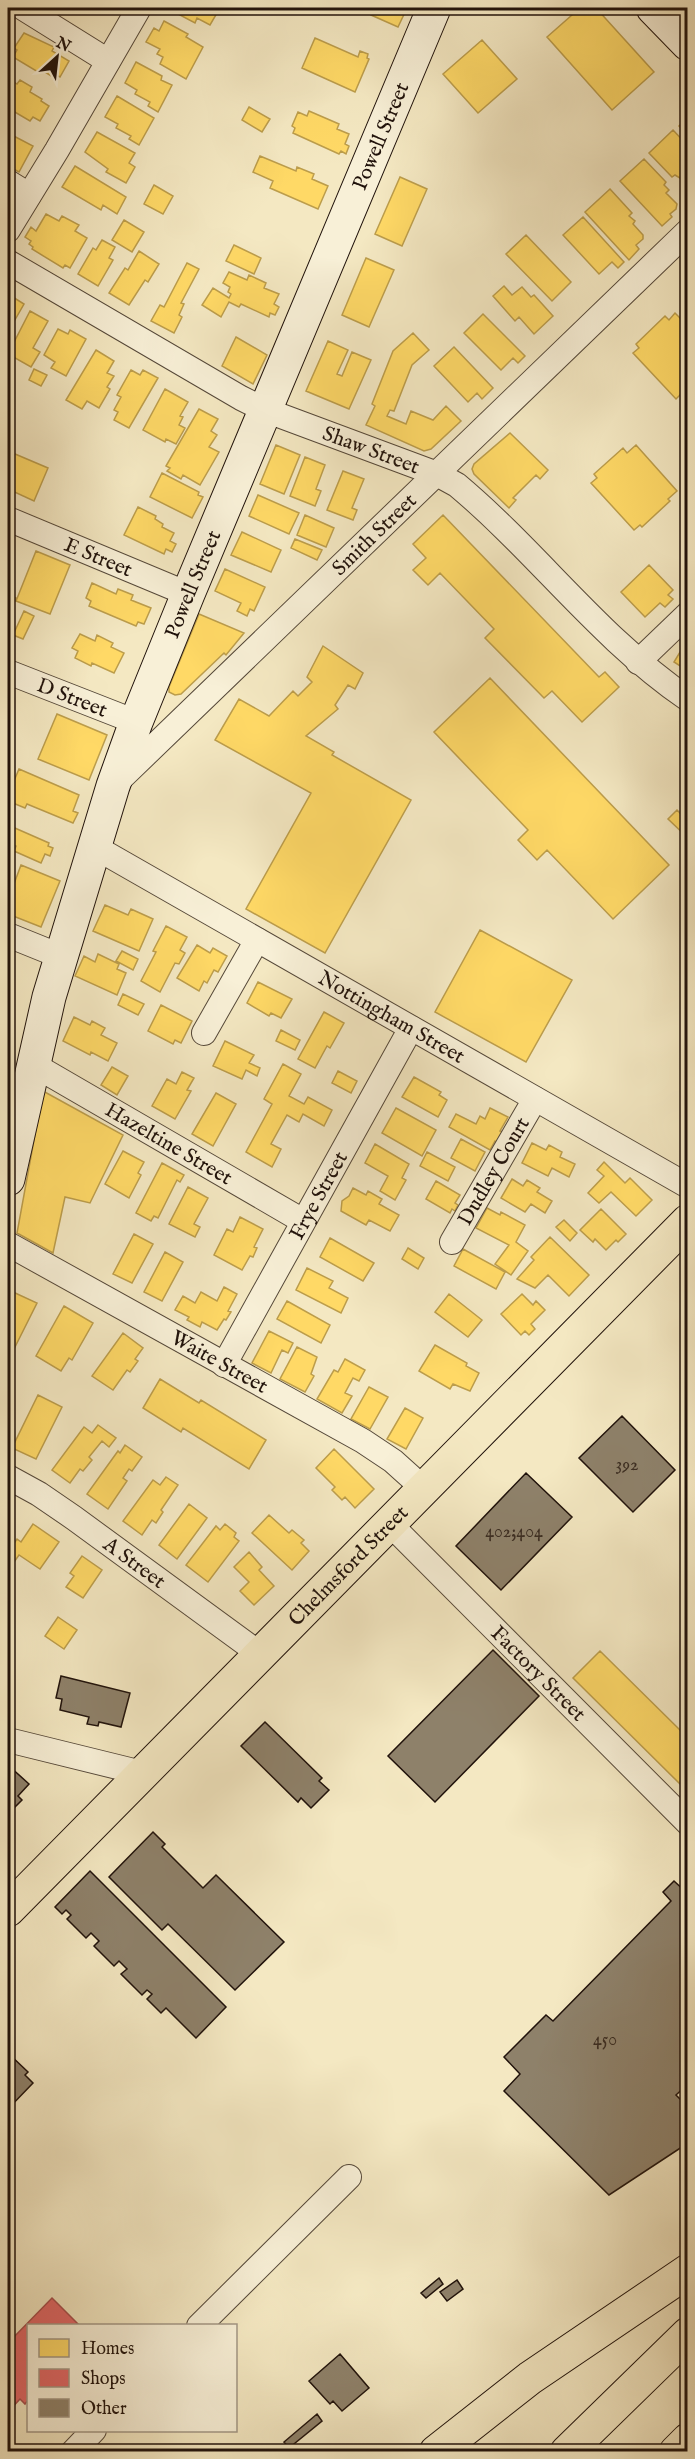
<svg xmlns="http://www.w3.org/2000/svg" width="695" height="2459" viewBox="0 0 695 2459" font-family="'IM FELL English',serif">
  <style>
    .homes { fill: #ffd966; stroke: #bc9d4b; stroke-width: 1.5 }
    .shops { fill: #e06666; stroke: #a64d4b; stroke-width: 1.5 }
    .building { fill: #8e816a; stroke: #20120b; stroke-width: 1.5 }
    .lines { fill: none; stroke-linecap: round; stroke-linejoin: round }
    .street-casing { stroke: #554839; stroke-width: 26 }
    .secondary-casing { stroke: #20120b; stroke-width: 35 }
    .primary-casing { stroke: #20120b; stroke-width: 35 }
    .highway-casing { stroke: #20120b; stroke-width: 35 }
    .street { stroke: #f8f0d7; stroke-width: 24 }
    .secondary { stroke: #f8f0d7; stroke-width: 33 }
    .primary { stroke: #f4e8c2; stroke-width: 33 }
    .highway { stroke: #f4e8c2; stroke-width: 33 }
    .labels { text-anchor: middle; stroke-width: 6; stroke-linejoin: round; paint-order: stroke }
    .number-label { font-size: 18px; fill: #3c2e23 }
    .street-label { font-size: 21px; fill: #20120b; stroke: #f8f0d7 }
  </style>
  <rect width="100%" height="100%" fill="#f4e8c2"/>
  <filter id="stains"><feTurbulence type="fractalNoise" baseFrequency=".00333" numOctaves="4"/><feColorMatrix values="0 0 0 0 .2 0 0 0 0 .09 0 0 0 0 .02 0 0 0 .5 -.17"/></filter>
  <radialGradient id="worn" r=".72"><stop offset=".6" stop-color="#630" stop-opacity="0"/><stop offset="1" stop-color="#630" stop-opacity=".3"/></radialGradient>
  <!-- homes -->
  <path class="homes" d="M174,8H220L210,25L197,18L195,23L178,14L180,11Z
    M368,8H407L398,27L371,15L373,10Z
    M580,8H596L654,72L612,110L547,37Z
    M164,21L188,34L186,37L203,47L186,79L160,64L163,57L157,54L160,49L146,42L154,28L159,31Z
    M24,33L54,47L52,51L69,61L60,77L55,74L53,77L40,69L38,72L13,57L17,50L14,48Z
    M315,38L358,57L360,51L368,54L367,58L369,59L355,92L302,68Z
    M482,40L517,79L478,113L443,74Z
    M136,62L162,76L161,80L172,85L158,112L148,106L150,102L135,94L137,90L125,83Z
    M8,78L17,84L20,80L32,87L30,92L42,99L41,101L49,106L40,121L33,117L30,121L8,108Z
    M117,96L154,118L139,145L129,139L131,136L116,128L118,124L105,117Z
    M249,107L270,119L262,132L242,120Z
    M309,111L339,124L337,129L349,134L345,144L349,146L346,154L341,151L339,154L293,133L295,128L292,126L298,112L307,116Z
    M688,117V135L679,126Z
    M673,130L688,146V183L675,175L672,177L649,153Z
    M97,132L135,153L129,163L135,167L126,183L106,172L108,169L85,152Z
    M8,133L33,146L19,172L8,166Z
    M260,156L296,171L297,167L314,174L312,179L328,186L318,209L270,188L273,181L253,172Z
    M644,159L666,182L664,185L669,190L666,193L677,204L676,209L670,214L672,217L662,226L620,181Z
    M75,166L126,197L117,214L103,205L101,210L62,187Z
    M400,177L427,189L402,246L375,234Z
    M154,185L173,196L163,214L144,204Z
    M610,189L632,213L629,216L635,221L633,224L643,235V239L636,245L639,249L629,260L585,212Z
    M46,214L59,221L62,216L79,225L75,231L87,238L70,268L65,265L63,268L32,249L33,247L29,244L31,241L25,237L31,227L36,231Z
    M583,217L624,262L618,268L612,262L599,274L563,235Z
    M124,220L144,232L132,252L112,240Z
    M526,235L571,282L552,301L506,254Z
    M102,240L115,247L109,258L113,260L98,286L78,274L93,248L96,250Z
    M234,245L261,258L254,274L226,261Z
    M139,251L159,264L148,282L145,280L129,305L109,293L125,268L128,270Z
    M366,258L394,270L369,327L342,315Z
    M187,263L199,269L181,303L184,304L179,315L182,317L174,333L151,321L160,305L164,307Z
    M229,272L247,280L249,275L266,283L264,288L279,294L274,304L279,307L275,315L270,313L269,317L241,304L239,307L229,302L221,317L202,305L213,288L229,298L231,294L228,292L230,287L223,283Z
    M504,286L512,295L522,287L531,297L534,295L553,316L534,334L519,317L515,321L493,296Z
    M8,294L24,304L8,332Z
    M30,311L48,321L33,348L40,352L31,367L8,354Z
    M675,313L688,326V393L685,396L682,393L676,399L633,353L639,348L636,344L665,316L669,320Z
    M483,314L525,356L518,363L513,358L501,370L464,333Z
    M58,329L68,334L70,330L86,339L66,376L51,368L55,362L44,355Z
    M413,333L429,350L412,365L394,411L390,410L387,416L406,424L411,411L433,420L446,406L461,421L431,449L424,451L366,425L375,406L372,404L393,351Z
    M236,337L267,355L253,384L222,366Z
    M328,341L348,350L337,374L342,376L352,352L371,360L349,409L306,391Z
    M454,347L493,388L482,399L477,393L468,402L434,366Z
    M96,350L114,361L107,373L114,376L107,387L110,389L99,408L87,401L82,409L66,400Z
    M34,369L47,375L41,386L29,380Z
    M131,370L140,375L143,370L158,378L129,428L114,420L118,412L114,410L121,397L117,395Z
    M165,389L188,402L180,416L183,417L179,425L185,428L176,444L166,439L165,442L143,430Z
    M199,409L218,419L211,431L217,435L209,447L219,452L200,485L183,475L181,479L167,471L170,468L166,466Z
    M510,433L548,470L540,479L536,475L513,498L516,500L509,508L474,474L472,469L474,464Z
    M276,445L300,455L284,494L260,484Z
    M636,445L677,491L668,499L670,501L642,527L640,525L634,530L591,483L597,478L594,474L623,448L627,453Z
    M8,451L48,468L34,501L8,489Z
    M305,457L325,465L316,489L321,491L315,506L290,496Z
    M343,471L364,479L352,508L357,510L353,520L327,510Z
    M162,473L199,492L198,495L203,497L192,518L150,497Z
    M258,495L299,513L289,534L249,516Z
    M138,507L156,516L155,519L163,524L162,527L174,533L170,541L176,544L172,552L166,549L164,554L124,535Z
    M305,515L334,528L326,547L297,535Z
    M443,515L599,677L605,672L619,687L582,722L552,691L544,698L485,638L494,629L440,573L428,585L413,570L426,558L413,544Z
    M242,532L281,550L271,572L231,555Z
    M295,539L322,550L317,560L291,548Z
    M36,551L70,565L50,614L16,601Z
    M649,565L673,590L668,595L673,599L665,607L660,603L645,617L621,592Z
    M225,569L265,587L254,611L250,609L247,616L237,611L241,603L215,591Z
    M92,583L116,594L118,589L133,595L131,600L151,608L144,624L138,622L136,626L89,606L91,601L86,598Z
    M8,594L16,598L8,616Z
    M24,611L34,616L23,639L13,635Z
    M199,614L244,633L226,655L224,653L181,694L175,695L169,692V687Z
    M80,634L95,641L97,635L113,643L111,647L124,653L114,673L92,663L91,666L75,658L78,651L72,648Z
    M688,639V679L681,675L685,669L674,662Z
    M323,646L363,673L355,689L348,685L335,705L338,709L306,736L334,752L332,755L411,800L325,953L246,909L311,793L215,740L239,699L269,716L293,691L298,696L312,682L307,677Z
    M490,678L669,865L613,919L547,850L537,860L518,840L528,830L434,732Z
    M57,714L107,735L89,780L38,759Z
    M19,769L79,795L73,811L78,813L73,823L27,804L25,808L8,801V795Z
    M677,810L685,818L688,816V838L668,819Z
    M8,825L49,843L48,846L53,848L50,856L45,854L41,863L14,851L16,846L8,842Z
    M21,865L60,881L41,927L8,914V900Z
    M8,870L14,873L8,889Z
    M105,905L128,915L131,909L153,919L139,951L93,931Z
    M166,926L187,937L180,950L185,953L179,964L175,963L160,992L141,981L156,952L153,951Z
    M480,930L572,980L526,1062L435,1012Z
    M197,945L210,953L213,948L227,956L218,972L214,970L207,983L204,981L199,991L177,978Z
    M122,951L138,959L133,970L116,961Z
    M98,954L119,964L117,969L126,973L117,995L75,976L84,956L95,962Z
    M258,982L292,999L281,1018L271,1013L269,1016L247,1003Z
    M123,994L144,1004L138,1015L118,1005Z
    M161,1005L192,1021L181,1043L175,1040L173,1044L148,1031Z
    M324,1012L344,1023L330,1048L327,1046L315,1068L298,1059Z
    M74,1017L90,1025L92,1021L105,1028L101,1035L117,1043L108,1061L91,1052L90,1055L63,1041Z
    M281,1030L300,1040L295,1050L276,1041Z
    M225,1041L254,1055L249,1063L260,1068L257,1076L246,1070L242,1079L213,1066Z
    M283,1064L301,1074L289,1096L304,1104L308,1097L332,1110L324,1126L303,1114L299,1122L287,1115L271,1144L281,1149L272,1167L246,1152L272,1104L264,1099Z
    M112,1067L128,1076L117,1095L101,1085Z
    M338,1071L357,1081L351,1093L332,1083Z
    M182,1072L194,1078L187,1090L191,1091L175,1119L152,1106L167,1079L176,1084Z
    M414,1077L441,1092L439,1095L447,1100L438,1117L402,1097Z
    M43,1091L123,1135L90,1203L65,1197L53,1253L17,1233Z
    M216,1093L236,1104L213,1146L192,1134Z
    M396,1108L436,1130L422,1156L382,1133Z
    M490,1108L508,1117L500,1131L504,1132L498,1143L495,1141L490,1150L449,1127L456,1114L476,1124L480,1116L485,1119Z
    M461,1139L485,1152L475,1171L451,1158Z
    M532,1143L546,1150L549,1145L562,1152L560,1157L575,1164L569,1177L552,1168L548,1176L522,1163Z
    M375,1144L409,1164L402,1178L406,1180L395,1200L380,1191L388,1176L365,1163Z
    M123,1151L144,1162L138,1173L141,1175L129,1198L105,1184Z
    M427,1152L455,1167L448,1181L420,1166Z
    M604,1162L625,1183L630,1178L652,1200L636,1216L611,1192L599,1203L588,1193L604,1176L597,1170Z
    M162,1163L184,1175L180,1182L177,1180L158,1218L154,1216L151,1221L136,1213Z
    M512,1179L523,1186L527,1180L540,1188L537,1192L552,1201L545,1213L531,1204L525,1212L501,1198Z
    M436,1181L460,1195L455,1203L458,1205L455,1211L452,1209L450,1213L426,1199Z
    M188,1187L208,1198L194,1224L200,1227L195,1237L169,1224Z
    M353,1188L366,1195L368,1191L382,1199L379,1204L399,1215L390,1231L369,1220L366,1225L341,1211L342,1201L349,1196Z
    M487,1208L500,1215L501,1212L525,1225L516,1242L528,1251L511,1275L495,1264L509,1245L476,1228Z
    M601,1209L626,1234L618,1242L616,1240L606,1250L595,1239L593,1242L580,1230Z
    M240,1217L263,1229L254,1247L257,1248L253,1257L250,1256L242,1270L214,1255L227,1229L233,1232Z
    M564,1220L577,1233L570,1241L556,1227Z
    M134,1234L153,1244L132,1283L113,1274Z
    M550,1237L589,1275L569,1296L548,1275L535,1288L517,1279L534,1260L531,1257Z
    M330,1238L374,1263L363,1281L320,1257Z
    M408,1248L424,1258L418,1269L402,1259Z
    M463,1249L505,1272L496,1289L454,1266Z
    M165,1252L183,1262L162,1301L144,1292Z
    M307,1268L333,1281L329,1288L348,1298L341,1313L296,1290Z
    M224,1287L237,1294L228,1311L231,1312L226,1320L224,1319L217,1330L202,1322L200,1327L187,1320L189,1317L175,1310L183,1296L195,1303L201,1292L217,1301Z
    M13,1292L37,1303L11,1355L8,1353V1302Z
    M449,1294L482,1320L468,1337L435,1312Z
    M522,1294L533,1305L536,1301L545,1310L531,1324L535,1329L529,1335L525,1331L521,1335L501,1314Z
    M287,1301L330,1325L321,1343L277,1319Z
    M64,1306L93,1323L72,1360L69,1358L61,1371L36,1356Z
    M269,1331L293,1343L288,1353L282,1350L271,1373L252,1363Z
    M123,1333L143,1348L135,1359L138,1361L130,1372L127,1370L113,1390L92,1376Z
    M435,1345L467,1363L466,1366L479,1373L470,1391L453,1384L450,1389L419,1371Z
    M297,1347L317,1357L311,1374L314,1376L305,1392L280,1379Z
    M345,1359L365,1370L359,1381L353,1378L345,1393L352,1396L342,1413L317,1399L334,1370L338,1372Z
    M160,1379L199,1403L201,1400L266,1440L249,1469L183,1428L181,1432L143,1408Z
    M369,1387L388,1397L370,1429L351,1419Z
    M38,1395L62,1407L36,1459L12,1448Z
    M405,1408L423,1418L406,1449L387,1439Z
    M98,1425L116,1438L109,1447L102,1441L89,1457L92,1460L83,1471L80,1469L70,1483L52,1470L84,1427L92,1433Z
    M125,1445L142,1457L132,1471L129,1469L123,1478L127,1481L108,1509L87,1494L118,1451L120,1453Z
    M334,1449L374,1489L355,1508L345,1497L342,1500L332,1490L335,1487L316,1468Z
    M166,1477L178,1485L161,1510L163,1512L156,1523L152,1520L142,1535L123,1521L153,1480L160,1485Z
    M189,1504L207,1518L177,1559L159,1545Z
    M269,1515L289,1533L292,1530L304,1540L301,1543L309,1551L292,1570L252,1533Z
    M33,1524L59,1542L40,1569L19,1555L12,1565L8,1562V1552L17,1539L21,1542Z
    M225,1524L236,1533L234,1537L239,1541L208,1582L186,1565L216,1526L220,1530Z
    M249,1552L262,1567L259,1570L274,1586L254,1605L240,1591L249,1582L234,1567Z
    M82,1556L102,1570L83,1598L66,1587L74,1576L70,1573Z
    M58,1617L77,1630L64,1649L45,1636Z
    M600,1651L682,1732L688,1726V1776L680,1784L573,1678Z"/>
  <!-- shops -->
  <path class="shops" d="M52,2298L80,2326H28V2400L25,2404L20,2399L8,2412V2343Z"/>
  <!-- building -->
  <path class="building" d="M622,1416L675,1470L633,1512L579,1458Z
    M526,1473L572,1517L501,1590L456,1546Z
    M493,1650L539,1696L435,1802L388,1756Z
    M61,1676L130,1693L121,1727L99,1722L98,1726L87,1724L89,1717L60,1710L62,1699L56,1698Z
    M265,1722L322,1778L319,1781L329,1790L311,1808L301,1798L298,1802L241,1746Z
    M8,1765L29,1784L18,1796L22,1800L8,1814Z
    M153,1832L165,1844L162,1847L203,1888L216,1875L284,1942L235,1990L168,1924L162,1930L109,1877Z
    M90,1871L226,2007L196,2038L166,2008L161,2013L147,1999L152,1994L147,1990L142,1995L121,1974L127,1969L119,1961L114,1966L94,1946L99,1941L91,1933L86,1938L67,1919L71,1915L66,1910L62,1914L55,1907Z
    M674,1881L688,1894V2084L676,2095L688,2107V2143L609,2195L504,2091L520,2074L504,2057L546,2015L553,2021L671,1901L663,1892Z
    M8,2053L28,2072L25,2075L33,2083L8,2109Z
    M439,2278L443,2284L426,2298L421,2293Z
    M457,2280L463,2289L447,2301L440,2292Z
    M340,2354L369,2388L342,2411L333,2401L330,2404L309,2381Z
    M317,2414L322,2421L289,2448L284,2442Z"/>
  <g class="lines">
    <defs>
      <g id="street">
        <path d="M23,8L108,61"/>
        <path d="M8,182L29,195"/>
        <path d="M8,230L57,150L139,8"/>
        <path id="s1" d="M8,262L241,398L265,410L437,474L457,485C538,553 600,639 688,699"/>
        <path id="s2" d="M8,519L188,594"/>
        <path d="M638,662L688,614"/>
        <path id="s3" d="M8,672L136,722"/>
        <path id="s4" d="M117,782L688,231"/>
        <path id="s5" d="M93,846L688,1186"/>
        <path d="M8,935L60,956"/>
        <path d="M204,1033L257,940"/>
        <path id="s6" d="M34,1065L303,1221"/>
        <path id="s7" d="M452,1242L535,1099"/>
        <path id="s8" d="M8,1244L363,1441L393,1461L423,1488"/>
        <path id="s9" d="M224,1365L411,1028"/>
        <path id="s10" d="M8,1477L39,1494L74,1518L260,1654"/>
        <path id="s11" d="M389,1523L688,1823"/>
        <path d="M8,1740L142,1773"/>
        <path d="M199,2326L349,2177"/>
        <path d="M73,2452L94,2430"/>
      </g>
      <g id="secondary">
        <path d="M653,8L688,44"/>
        <path id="s12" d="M8,1179L49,997L113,786L136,722L188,594L434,8"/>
      </g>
      <g id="primary">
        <path id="s13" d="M8,1910L688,1221"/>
      </g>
      <path id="highway" d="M436,2452L530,2378L688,2271
        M567,2452L688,2334
        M676,2452L688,2440"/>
    </defs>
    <!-- street casing -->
    <use href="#street" class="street-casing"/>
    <!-- secondary casing -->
    <use href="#secondary" class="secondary-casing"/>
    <!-- primary casing -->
    <use href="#primary" class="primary-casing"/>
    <!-- highway casing -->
    <use href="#highway" class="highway-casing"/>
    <!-- street -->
    <use href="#street" class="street"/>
    <!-- secondary -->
    <use href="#secondary" class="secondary"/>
    <!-- primary -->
    <use href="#primary" class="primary"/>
    <!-- highway -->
    <use href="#highway" class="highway"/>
  </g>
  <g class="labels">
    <!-- number labels -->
    <g class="number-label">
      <text x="627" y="1470">392</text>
      <text x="514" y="1537">402;404</text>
      <text x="605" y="2045">450</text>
    </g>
    <!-- street labels -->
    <g class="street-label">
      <text dy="7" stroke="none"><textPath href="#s12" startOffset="1110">Powell Street</textPath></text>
      <text dy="7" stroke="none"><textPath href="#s1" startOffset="410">Shaw Street</textPath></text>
      <text dy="7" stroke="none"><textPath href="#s4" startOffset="357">Smith Street</textPath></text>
      <text dy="7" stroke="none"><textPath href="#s2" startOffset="98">E Street</textPath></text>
      <text dy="7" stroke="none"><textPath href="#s12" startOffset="624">Powell Street</textPath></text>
      <text dy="7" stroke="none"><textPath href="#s3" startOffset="69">D Street</textPath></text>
      <text dy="7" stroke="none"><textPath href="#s5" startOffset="344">Nottingham Street</textPath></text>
      <text dy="7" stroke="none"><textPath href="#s6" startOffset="156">Hazeltine Street</textPath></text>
      <text dy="7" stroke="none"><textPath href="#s7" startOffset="82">Dudley Court</textPath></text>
      <text dy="7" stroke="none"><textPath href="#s9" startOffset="194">Frye Street</textPath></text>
      <text dy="7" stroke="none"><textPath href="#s8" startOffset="242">Waite Street</textPath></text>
      <text dy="7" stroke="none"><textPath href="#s10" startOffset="153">A Street</textPath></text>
      <text dy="7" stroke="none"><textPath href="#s13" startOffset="484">Chelmsford Street</textPath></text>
      <text dy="7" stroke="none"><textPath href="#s11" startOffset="212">Factory Street</textPath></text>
    </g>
  </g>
  <!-- margin -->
  <rect width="695" height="2459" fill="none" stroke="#f4e8c2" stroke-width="30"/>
  <rect x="9" y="9" width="677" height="2441" fill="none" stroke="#20120b" stroke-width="3"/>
  <rect x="15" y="15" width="665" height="2429" fill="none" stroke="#20120b" stroke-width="1.5"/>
  <!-- legend -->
  <rect x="27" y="2324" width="210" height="108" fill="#f8f0d7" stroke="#a29785" stroke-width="1.5"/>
  <rect x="39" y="2339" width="30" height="18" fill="#ffd966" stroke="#a29785" stroke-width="1.5"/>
  <text x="81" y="2354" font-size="18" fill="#20120b">Homes</text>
  <rect x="39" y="2369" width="30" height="18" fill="#e06666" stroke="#a29785" stroke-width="1.5"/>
  <text x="81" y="2384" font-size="18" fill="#20120b">Shops</text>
  <rect x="39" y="2399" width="30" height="18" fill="#8e816a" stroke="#a29785" stroke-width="1.5"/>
  <text x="81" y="2414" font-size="18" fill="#20120b">Other</text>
  <!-- north arrow -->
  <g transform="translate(57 57) rotate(27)" stroke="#f8f0d7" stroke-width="4.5" paint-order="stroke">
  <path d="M0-4.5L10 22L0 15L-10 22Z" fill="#20120b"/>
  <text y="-9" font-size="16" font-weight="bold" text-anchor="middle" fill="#20120b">N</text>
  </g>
  <rect width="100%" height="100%" filter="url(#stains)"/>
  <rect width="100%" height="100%" fill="url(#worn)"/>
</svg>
